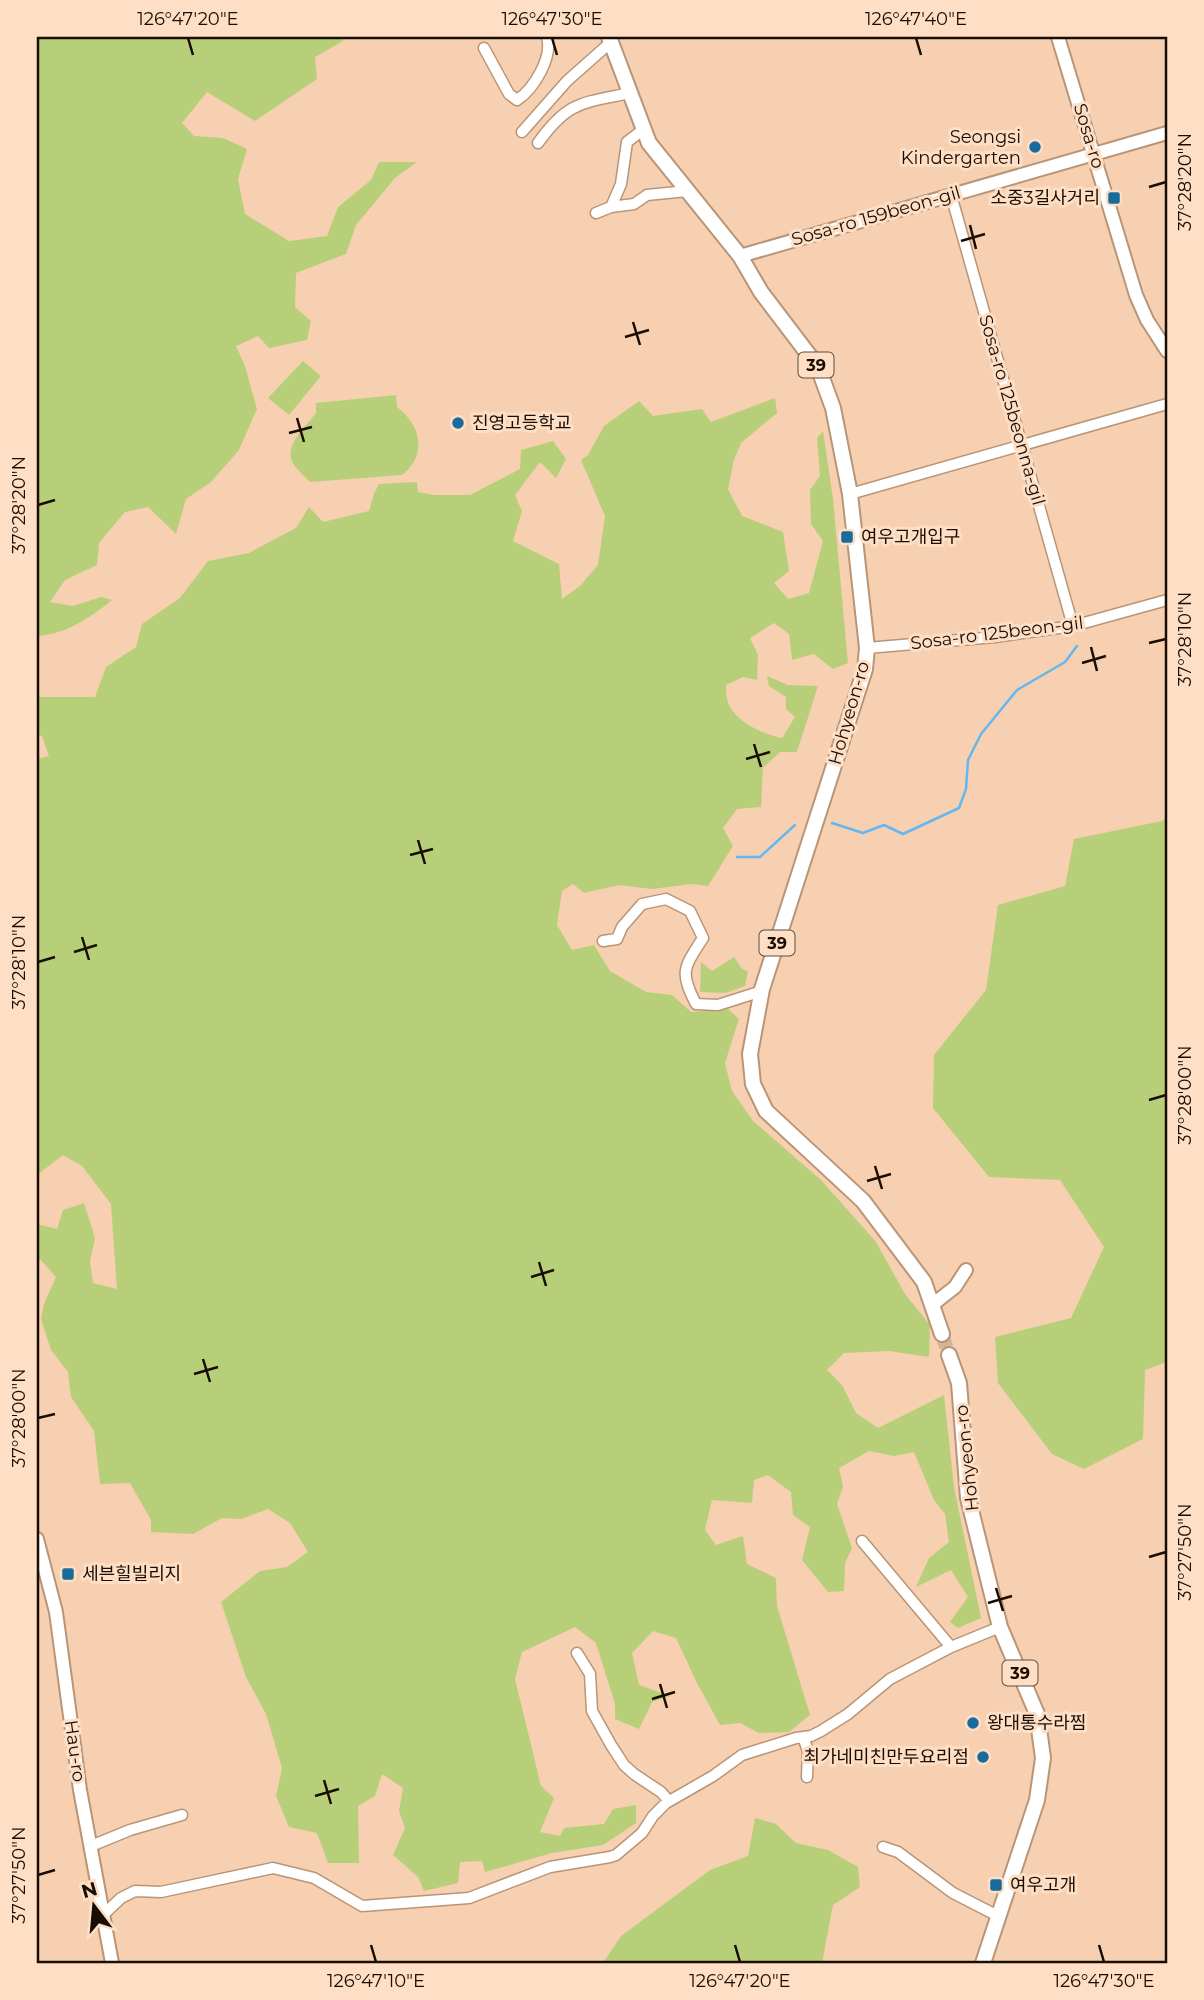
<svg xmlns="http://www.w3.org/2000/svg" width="1204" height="2000" viewBox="0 0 1204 2000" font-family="Montserrat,'Noto Sans KR',sans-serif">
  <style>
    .green { fill: #b8cf7a }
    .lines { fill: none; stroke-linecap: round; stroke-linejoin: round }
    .stream { stroke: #65b7f1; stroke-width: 2.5 }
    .primary-tunnel { stroke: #d5b396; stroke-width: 14; stroke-dasharray: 14 7; stroke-linecap: butt }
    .minor-casing { stroke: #b99577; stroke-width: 13 }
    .tertiary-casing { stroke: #b99577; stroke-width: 16 }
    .primary-casing { stroke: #b99577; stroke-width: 18 }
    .minor { stroke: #fff; stroke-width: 10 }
    .tertiary { stroke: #fff; stroke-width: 12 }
    .primary { stroke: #fff; stroke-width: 14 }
    .ticks { fill: none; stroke: #1a0d03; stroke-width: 2.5 }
    .poi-dot { fill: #196b9c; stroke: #fedfc5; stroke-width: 2.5 }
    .labels { text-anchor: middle; stroke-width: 6; stroke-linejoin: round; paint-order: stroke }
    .shield { fill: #fedfc5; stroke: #5e4c3d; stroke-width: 2 }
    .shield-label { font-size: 16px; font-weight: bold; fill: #1a0d03 }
    .street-label { font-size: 18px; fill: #1a0d03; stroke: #fedfc5 }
    .poi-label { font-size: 18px; fill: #1a0d03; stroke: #fedfc5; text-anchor: start }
    .neatline { fill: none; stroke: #1a0d03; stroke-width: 2.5 }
    .ticks-label { font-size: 18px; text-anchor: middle; fill: #1a0d03 }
  </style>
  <rect width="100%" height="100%" fill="#f6d0b0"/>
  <!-- green -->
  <path class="green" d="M37,37H341L343,41L315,57L317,79L255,121L207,92L182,123L194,136L223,138L247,149L238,179L245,214L289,241L327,236L338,207L371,180L379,162H417L395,178L356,225L346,254L296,273L295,307L311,321L307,340L269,348L258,336L236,346L245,366L257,409L239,450L211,482L186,499L176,534L148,507L125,512L99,543L97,565L65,580L50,602L73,606L101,597L112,600C91,617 65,635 37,636Z
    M303,361L321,376L289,415L268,398Z
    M396,395L397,407C421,425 428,455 402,475L310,482C304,476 294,467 291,459C287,442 308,424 316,413V403Z
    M775,398L777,413L741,443L734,460L728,489L742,516L783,532L789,571L774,583L788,599L809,593L823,541L811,524L810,490L820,476L817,438L823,431L833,499L848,663L833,669L814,654L792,660L789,634L774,623L750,638L758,655L757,680L743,677L726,685C726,690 726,697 728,702C734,721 764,735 782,738L795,717L786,709V697L769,686L767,676L788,685L818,686L797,752H780L763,768L761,807L737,809L723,828L733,846L708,886L691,884L652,889L619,885L584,893L573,884L562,891L557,925L572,950L594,945L610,971L646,992L672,995L691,1012L728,1009L739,1019L725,1063L732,1091L753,1121L821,1180L876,1242L905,1294L930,1325L929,1357L889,1351L844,1353L827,1370L842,1385L856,1413L878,1428L944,1395L954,1487L981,1618L958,1628L950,1622L968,1597L951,1570L916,1587L929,1558L949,1542L945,1514L934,1500L914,1452L894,1456L869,1451L839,1468L843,1486L837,1504L852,1548L845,1563L844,1591L828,1592L802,1560L810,1527L793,1515L791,1492L768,1475L754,1480L752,1503L712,1500L705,1530L716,1545L743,1536L747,1564L776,1578L777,1606L810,1715L789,1732L759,1733L740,1723L720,1725L697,1683L676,1638L653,1631L632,1653L639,1685L670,1696L652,1702L639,1729L615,1719V1704L596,1643L575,1627L522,1652L515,1679L541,1786L554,1798L540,1832L560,1836L564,1828L604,1824L613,1809L636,1805V1823L603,1845L552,1853L485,1872L482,1861L460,1862L458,1883L424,1891L418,1877L393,1855L405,1828L399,1811L403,1788L382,1774L375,1796L358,1806L359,1863H328L317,1833L289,1827L276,1796L282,1768L266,1714L246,1677L221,1602L260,1571L287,1567L308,1552L290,1523L268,1509L241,1519L222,1518L193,1534L151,1532V1520L130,1483L100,1484L94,1431L71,1397L68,1372L51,1350L41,1319L44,1304L56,1277L41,1260H37V1224L57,1229L63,1210L84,1203L95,1238L90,1261L93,1283L117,1289L111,1204L82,1166L63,1155L37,1175V759L49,756L42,736L37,734V697H95L106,667L136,647L142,624L180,598L208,561L249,553L296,528L309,507L323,522L369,511L374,494L379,484L417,482L418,492L434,495H470L520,469L521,450L553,441L566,459L556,478L540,462L515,495L522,511L513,541L559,564L562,599L580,586L598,565L605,516L581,460L588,455L604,426L639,401L653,416L702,409L711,422Z
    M1167,816V1362L1145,1370L1143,1439L1084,1469L1052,1454L998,1383L995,1337L1071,1318L1104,1247L1060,1180L989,1177L933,1108L934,1055L986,990L998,905L1065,886L1074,839L1162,821Z
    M734,957L742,969L748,971L745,986L726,993L700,992L701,962L712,971Z
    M755,1818L776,1824L796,1843L828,1850L858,1867L860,1887L833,1905L822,1963H603L621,1936L710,1870L748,1856Z"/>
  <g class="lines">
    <!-- stream -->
    <path class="stream" d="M832,823L863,833L884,825L903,834L959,808L966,789L968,760L981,734L1017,690L1065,662L1077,646
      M737,857H760L795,825"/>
    <!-- primary-tunnel -->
    <path class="primary-tunnel" d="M942,1334L949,1355"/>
    <defs>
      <path id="minor" d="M484,48L509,94L517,100C534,89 553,57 547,37
        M522,132L567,81L611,42
        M538,143C568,101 582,103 630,93
        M951,195L1073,626
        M611,207L621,184L627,142L644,129
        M596,213L611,207L634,204L647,195L687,191
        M850,494L1167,404
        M867,648L995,637L1073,626L1167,600
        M603,941L617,939L622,927L642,904L666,899L690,911L703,938C684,968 679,971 696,1004L718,1005L762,991
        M862,1541L951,1647
        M577,1653L590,1674L592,1711L611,1745L624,1765L634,1774L661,1792L669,1801
        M803,1737L808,1751L807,1777
        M91,1846L130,1830L182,1815
        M883,1847L898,1852L953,1893L998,1916
        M103,1915L121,1898L135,1891L161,1892L273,1868L314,1878L362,1906L469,1898L550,1867L610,1857L616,1855L642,1833L653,1816L666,1803L713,1776L742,1755L796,1738L811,1736L821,1731L848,1714L890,1679L951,1647L1000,1627"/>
      <path id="tertiary" d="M1058,37L1136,295L1147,320L1167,351
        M740,256L1167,133
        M932,1305L955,1287L966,1270
        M37,1539L56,1612L80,1790L112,1963"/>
      <path id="primary" d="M609,37L649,143L740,256L761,292L818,367L833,408L850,494L867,648L865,669L762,989L750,1054L753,1084L766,1111L863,1201L924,1282L942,1334
        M949,1355L959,1383L968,1498L1000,1627L1037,1714L1043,1758L1037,1800L983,1963"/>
    </defs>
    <!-- minor casing -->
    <use href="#minor" class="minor-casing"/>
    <!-- tertiary casing -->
    <use href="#tertiary" class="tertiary-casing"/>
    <!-- primary casing -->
    <use href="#primary" class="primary-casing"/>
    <!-- minor -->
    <use href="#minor" class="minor"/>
    <!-- tertiary -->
    <use href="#tertiary" class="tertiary"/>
    <!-- primary -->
    <use href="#primary" class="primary"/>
  </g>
  <!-- ticks -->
  <path class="ticks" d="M188,38L193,55M552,38L557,55M916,38L921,55M1149,187L1166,182M970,225L976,249M961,241L985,234M633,322L640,345M625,337L649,330M297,418L304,442M289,433L312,427M38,505L55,500M1149,643L1166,639M1091,647L1097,671M1082,663L1106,656M754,744L761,767M746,759L770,752M418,840L425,864M410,855L433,849M82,937L89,960M74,952L97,945M38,962L55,957M1149,1100L1166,1095M875,1166L882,1189M867,1181L891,1174M539,1262L546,1286M531,1277L554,1270M203,1359L210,1382M194,1374L218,1367M38,1418L55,1414M1149,1557L1166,1552M996,1588L1003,1611M988,1603L1012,1596M660,1684L667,1708M652,1699L675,1692M324,1780L331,1804M315,1796L339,1789M38,1875L55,1870M371,1945L376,1962M735,1945L740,1962M1099,1945L1104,1962"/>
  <!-- markers -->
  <g class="poi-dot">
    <circle cx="1035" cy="147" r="7"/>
    <rect x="1107" y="191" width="14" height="14" rx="3.5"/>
    <circle cx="458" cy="423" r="7"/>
    <rect x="840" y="530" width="14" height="14" rx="3.5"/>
    <rect x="61" y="1567" width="14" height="14" rx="3.5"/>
    <circle cx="973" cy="1723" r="7"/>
    <circle cx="983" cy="1757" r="7"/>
    <rect x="989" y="1878" width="14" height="14" rx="3.5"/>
  </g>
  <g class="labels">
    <!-- shield labels -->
    <g class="shield">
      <rect x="798.5" y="352.5" width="35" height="25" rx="5"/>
      <rect x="759.5" y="930.5" width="35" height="25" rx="5"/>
      <rect x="1002.5" y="1660.5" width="35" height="25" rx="5"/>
    </g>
    <g class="shield-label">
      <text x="816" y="371">39</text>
      <text x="777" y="949">39</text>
      <text x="1020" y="1679">39</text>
    </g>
    <!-- street labels -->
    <g class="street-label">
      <text transform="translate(1089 136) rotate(73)" y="6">Sosa-ro</text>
      <text transform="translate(876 216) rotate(-16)" y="6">Sosa-ro 159beon-gil</text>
      <text transform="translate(1012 410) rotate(74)" y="6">Sosa-ro 125beonna-gil</text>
      <text transform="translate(997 633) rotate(-7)" y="6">Sosa-ro 125beon-gil</text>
      <text transform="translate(849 713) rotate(-74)" y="6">Hohyeon-ro</text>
      <text transform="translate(967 1458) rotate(-96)" y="6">Hohyeon-ro</text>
      <text transform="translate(75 1751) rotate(82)" y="6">Hau-ro</text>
    </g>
    <!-- poi labels -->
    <g class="poi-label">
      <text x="1021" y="143" text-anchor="end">Seongsi<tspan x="1021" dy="21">Kindergarten</tspan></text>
      <text x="1100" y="204" text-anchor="end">소중3길사거리</text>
      <text x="472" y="429">진영고등학교</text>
      <text x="861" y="543">여우고개입구</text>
      <text x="82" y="1580">세븐힐빌리지</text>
      <text x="987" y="1729">왕대통수라찜</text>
      <text x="969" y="1763" text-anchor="end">최가네미친만두요리점</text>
      <text x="1010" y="1891">여우고개</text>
    </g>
  </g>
  <!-- border -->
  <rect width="1204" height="2000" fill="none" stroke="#fedfc5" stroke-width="77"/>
  <!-- north arrow -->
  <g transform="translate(94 1906) rotate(344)" stroke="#fedfc5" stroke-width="5" paint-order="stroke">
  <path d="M0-5L12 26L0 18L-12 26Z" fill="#1a0d03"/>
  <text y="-10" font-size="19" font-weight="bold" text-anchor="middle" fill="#1a0d03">N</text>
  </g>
  <rect x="38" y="38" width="1128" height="1924" class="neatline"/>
  <g class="ticks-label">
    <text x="188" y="25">126°47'20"E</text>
    <text x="552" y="25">126°47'30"E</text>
    <text x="916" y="25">126°47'40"E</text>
    <text transform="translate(1185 182) rotate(-90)" y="6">37°28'20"N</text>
    <text transform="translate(19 505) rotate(-90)" y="6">37°28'20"N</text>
    <text transform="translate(1185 639) rotate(-90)" y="6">37°28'10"N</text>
    <text transform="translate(19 962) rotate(-90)" y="6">37°28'10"N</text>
    <text transform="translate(1185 1095) rotate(-90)" y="6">37°28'00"N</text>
    <text transform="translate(19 1418) rotate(-90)" y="6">37°28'00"N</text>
    <text transform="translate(1185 1552) rotate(-90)" y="6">37°27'50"N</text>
    <text transform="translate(19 1875) rotate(-90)" y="6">37°27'50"N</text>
    <text x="376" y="1987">126°47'10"E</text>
    <text x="740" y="1987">126°47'20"E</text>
    <text x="1104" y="1987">126°47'30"E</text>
  </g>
</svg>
